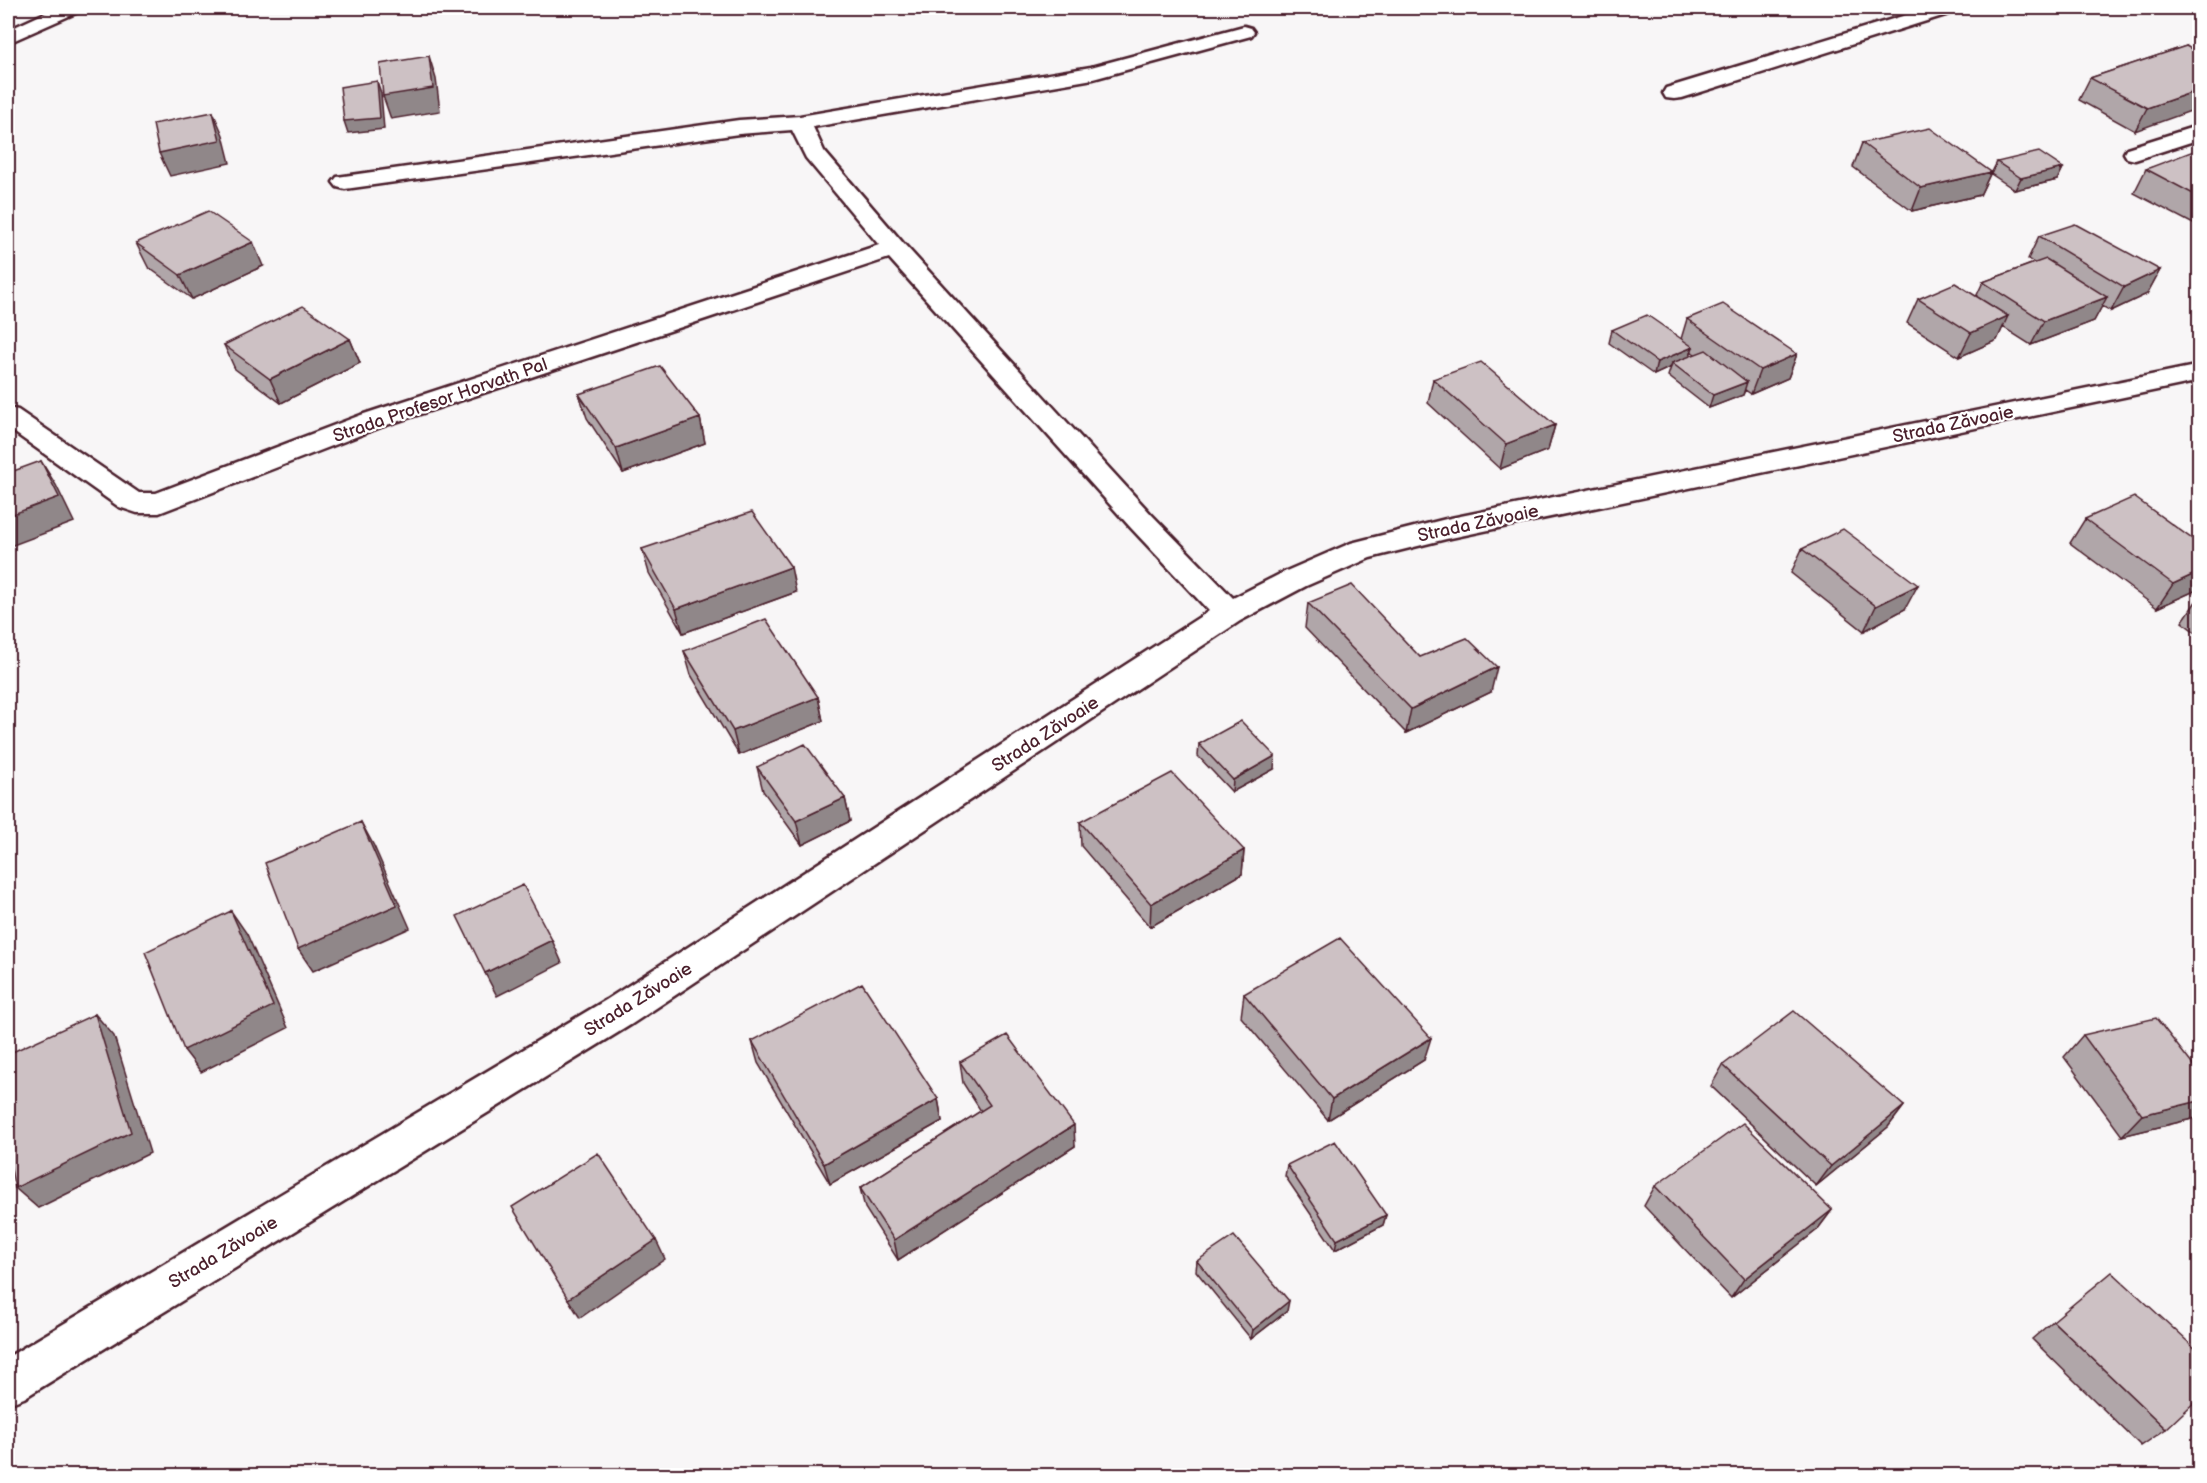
<svg xmlns="http://www.w3.org/2000/svg" width="2207" height="1483" viewBox="0 0 2207 1483" font-family="'Balsamiq Sans',sans-serif">
  <style>
    .lines { fill: none; stroke-linecap: round; stroke-linejoin: round }
    .minor-casing { stroke: #4a1f2b; stroke-width: 5 }
    .minor { fill: #fff; fill-rule: evenodd }
    .wall { fill: #b0a6a9; stroke: #4a1f2b; stroke-width: 1.5; fill-rule: evenodd }
    .shaded-wall { fill: #908789; stroke: #4a1f2b; stroke-width: 1.5 }
    .building { fill: #cdc1c4; stroke: #4a1f2b; stroke-width: 1.5 }
    .labels { text-anchor: middle; stroke-width: 4.5; stroke-linejoin: round; paint-order: stroke }
    .street-label { font-size: 18px; fill: #4a1f2b; stroke: #fff }
  </style>
  <rect width="100%" height="100%" fill="#f8f6f7"/>
  <filter id="ink" filterUnits="userSpaceOnUse"><feTurbulence type="fractalNoise" baseFrequency=".0167" numOctaves="2"/><feDisplacementMap in="SourceGraphic" scale="12" xChannelSelector="R" yChannelSelector="G"/><feConvolveMatrix kernelMatrix="1 2 1 2 8 2 1 2 1" color-interpolation-filters="sRGB"/></filter>
  <g filter="url(#ink)">
    <g class="lines">
      <defs>
        <path id="minor" d="M56,8H81L78,12L8,43V30Z
          M1929,8H1958L1955,12L1682,98L1674,99L1666,98L1663,93L1666,88Z
          M1244,26L1251,28L1254,32L1251,36L1093,79L813,127L824,151L903,243L1151,514L1233,598L1284,572L1351,543L1446,519L2200,365V381L1446,539L1370,558L1306,586L1240,621L632,1024L24,1398L8,1404V1357L606,1000L1209,611L1131,528L889,258L381,427L159,513H137L119,507L8,428V408L18,410L139,493H156L361,415L879,245L806,158L792,130L739,134L345,189L337,187L333,182L337,177L739,120L800,116L1091,67Z
          M2200,125V139L2135,160L2127,158L2124,153L2127,148Z"/>
      </defs>
      <!-- minor casing -->
      <use href="#minor" class="minor-casing"/>
      <!-- minor -->
      <use href="#minor" class="minor"/>
    </g>
    <!-- wall -->
    <path class="wall" d="M2186,46L2135,131L2079,100L2090,78Z
      M1862,143L1991,172L1980,195L1912,211L1853,167Z
      M2199,152V227L2134,193L2146,169Z
      M1997,162L2063,168L2057,180L2015,190L1991,174Z
      M2039,236L2160,270L2147,294L2111,311L2102,306L2094,321L2031,345L2003,327L1997,340L1959,357L1907,323L1918,299L1976,297L1983,282L2034,263L2028,259Z
      M136,243L263,266L192,299L148,267Z
      M1687,319L1797,354L1788,378L1751,394L1745,390L1743,395L1709,408L1668,376L1671,367L1654,375L1609,343L1612,330L1681,339ZM1691,351L1695,354L1689,357Z
      M350,339L360,363L281,403L235,369L224,345Z
      M1433,379L1555,425L1548,450L1500,469L1428,403Z
      M579,394L700,418L705,443L623,473L587,418Z
      M2085,519L2199,589L2157,608L2070,543Z
      M642,549L796,592L683,633L649,573Z
      M1802,549L1905,609L1864,631L1791,573Z
      M2199,597V635L2182,622Z
      M1308,603L1420,657L1491,692L1406,733L1305,628Z
      M684,651L818,697L823,721L739,755L691,675Z
      M1199,744L1274,769L1232,792L1198,756Z
      M757,767L845,798L850,821L802,845L763,791Z
      M1080,822L1244,850L1242,874L1150,927L1081,846Z
      M1244,994L1424,1060L1328,1120L1241,1017Z
      M2083,1035L2196,1118L2122,1136L2064,1057Z
      M752,1041L938,1099L942,1121L830,1184L758,1063Z
      M960,1062L1075,1146L898,1260L865,1208L860,1188L981,1111L963,1083Z
      M1723,1065L1904,1106L1888,1127L1816,1186L1711,1086Z
      M1287,1165L1386,1215L1383,1225L1335,1250L1285,1176Z
      M1655,1186L1832,1210L1817,1230L1731,1298L1644,1206Z
      M1197,1261L1287,1311L1251,1339L1196,1271Z
      M2053,1321L2166,1429L2141,1446L2032,1339Z"/>
    <!-- shaded-wall -->
    <path class="shaded-wall" d="M429,56L436,79L440,111L391,119L383,96Z
      M377,81L381,93L384,129L348,133L344,121Z
      M2199,90V108L2135,131L2147,108Z
      M213,112L223,135L230,163L170,176L159,153Z
      M2063,168L2057,180L2015,190L2021,178Z
      M1991,172L1980,195L1912,211L1921,188Z
      M253,242L263,266L192,299L180,275Z
      M2160,270L2147,294L2111,311L2124,287Z
      M2107,297L2094,321L2031,345L2044,321Z
      M2008,316L1997,340L1959,357L1971,333Z
      M350,339L360,363L281,403L270,379Z
      M1693,347L1689,359L1672,363L1671,367L1654,375L1657,362Z
      M1797,354L1788,378L1751,394L1760,370Z
      M1747,382L1743,395L1709,408L1713,395Z
      M700,418L705,443L623,473L616,448Z
      M1555,425L1548,450L1500,469L1506,444Z
      M41,461L56,485L74,522L8,547V516Z
      M791,567L796,592L683,633L676,609Z
      M2199,572V589L2157,608L2173,584Z
      M1918,585L1905,609L1864,631L1876,606Z
      M1497,667L1491,692L1406,733L1411,709Z
      M818,697L823,721L739,755L733,731Z
      M1275,756L1274,769L1232,792L1233,780Z
      M845,798L850,821L802,845L796,821Z
      M361,822L374,846L410,928L313,971L298,949Z
      M1244,850L1242,874L1150,927L1151,904Z
      M231,911L247,934L288,1028L201,1072L184,1050Z
      M552,940L562,963L497,996L485,973Z
      M95,1014L114,1036L150,1153L38,1208L15,1188Z
      M1431,1038L1424,1060L1328,1120L1332,1099Z
      M938,1099L942,1121L830,1184L824,1164Z
      M2199,1101V1114L2196,1118L2122,1136L2142,1115Z
      M1904,1106L1888,1127L1816,1186L1831,1166Z
      M1074,1125L1075,1146L898,1260L894,1240Z
      M1832,1210L1817,1230L1731,1298L1744,1279Z
      M1386,1215L1383,1225L1335,1250L1337,1240Z
      M656,1240L665,1259L580,1318L568,1299Z
      M1289,1301L1287,1311L1251,1339L1253,1330Z"/>
    <!-- building -->
    <path class="building" d="M2186,46L2199,53V90L2147,108L2090,78Z
      M429,56L433,88L383,96L380,64Z
      M377,81L380,118L344,121L340,87Z
      M213,112L220,140L159,153L153,124Z
      M1930,128L1991,172L1921,188L1862,143Z
      M2196,150L2199,152V197L2146,169Z
      M2039,152L2063,168L2021,178L1997,162Z
      M208,211L253,242L180,275L136,243Z
      M2075,224L2160,270L2124,287L2039,236Z
      M2046,259L2107,297L2044,321L1983,282Z
      M1955,283L2008,316L1971,333L1918,299Z
      M1723,304L1797,354L1760,370L1687,319Z
      M303,306L350,339L270,379L224,345Z
      M1647,315L1693,347L1657,362L1612,330Z
      M1706,350L1747,382L1713,395L1672,363Z
      M1481,362L1555,425L1506,444L1433,379Z
      M660,366L700,418L616,448L579,394Z
      M41,461L59,497L8,516V473Z
      M2134,497L2199,544V572L2173,584L2085,519Z
      M752,512L791,567L676,609L642,549Z
      M1843,529L1918,585L1876,606L1802,549Z
      M1352,585L1420,657L1467,638L1497,667L1411,709L1308,603Z
      M766,619L818,697L733,731L684,651Z
      M1241,721L1275,756L1233,780L1199,744Z
      M805,744L845,798L796,821L757,767Z
      M1172,773L1244,850L1151,904L1080,822Z
      M361,822L397,905L298,949L265,863Z
      M523,885L552,940L485,973L457,916Z
      M231,911L273,1006L184,1050L145,952Z
      M1340,938L1431,1038L1332,1099L1244,994Z
      M862,983L938,1099L824,1164L752,1041Z
      M1794,1011L1904,1106L1831,1166L1723,1065Z
      M95,1014L131,1132L15,1188L8,1156V1054Z
      M2156,1018L2199,1073V1101L2142,1115L2083,1035Z
      M1007,1035L1074,1125L894,1240L860,1188L990,1105L960,1062Z
      M1743,1123L1832,1210L1744,1279L1655,1186Z
      M1335,1141L1386,1215L1337,1240L1287,1165Z
      M598,1153L656,1240L568,1299L512,1207Z
      M1234,1236L1289,1301L1253,1330L1197,1261Z
      M2112,1272L2199,1352V1398L2166,1429L2053,1321Z"/>
  </g>
  <g class="labels">
    <!-- street labels -->
    <g class="street-label">
      <text transform="translate(440 400) rotate(-19)" y="6">Strada Profesor Horvath Pal</text>
      <text transform="translate(1953 424) rotate(-12)" y="6">Strada Zăvoaie</text>
      <text transform="translate(1478 523) rotate(-12)" y="6">Strada Zăvoaie</text>
      <text transform="translate(1045 734) rotate(-33)" y="6">Strada Zăvoaie</text>
      <text transform="translate(638 999) rotate(-32)" y="6">Strada Zăvoaie</text>
      <text transform="translate(223 1252) rotate(-31)" y="6">Strada Zăvoaie</text>
    </g>
  </g>
  <!-- margin -->
  <rect width="2207" height="1483" fill="none" stroke="#fff" stroke-width="30"/>
  <rect x="15" y="15" width="2177" height="1453" fill="none" stroke="#4a1f2b" stroke-width="2" filter="url(#ink)"/>
</svg>
